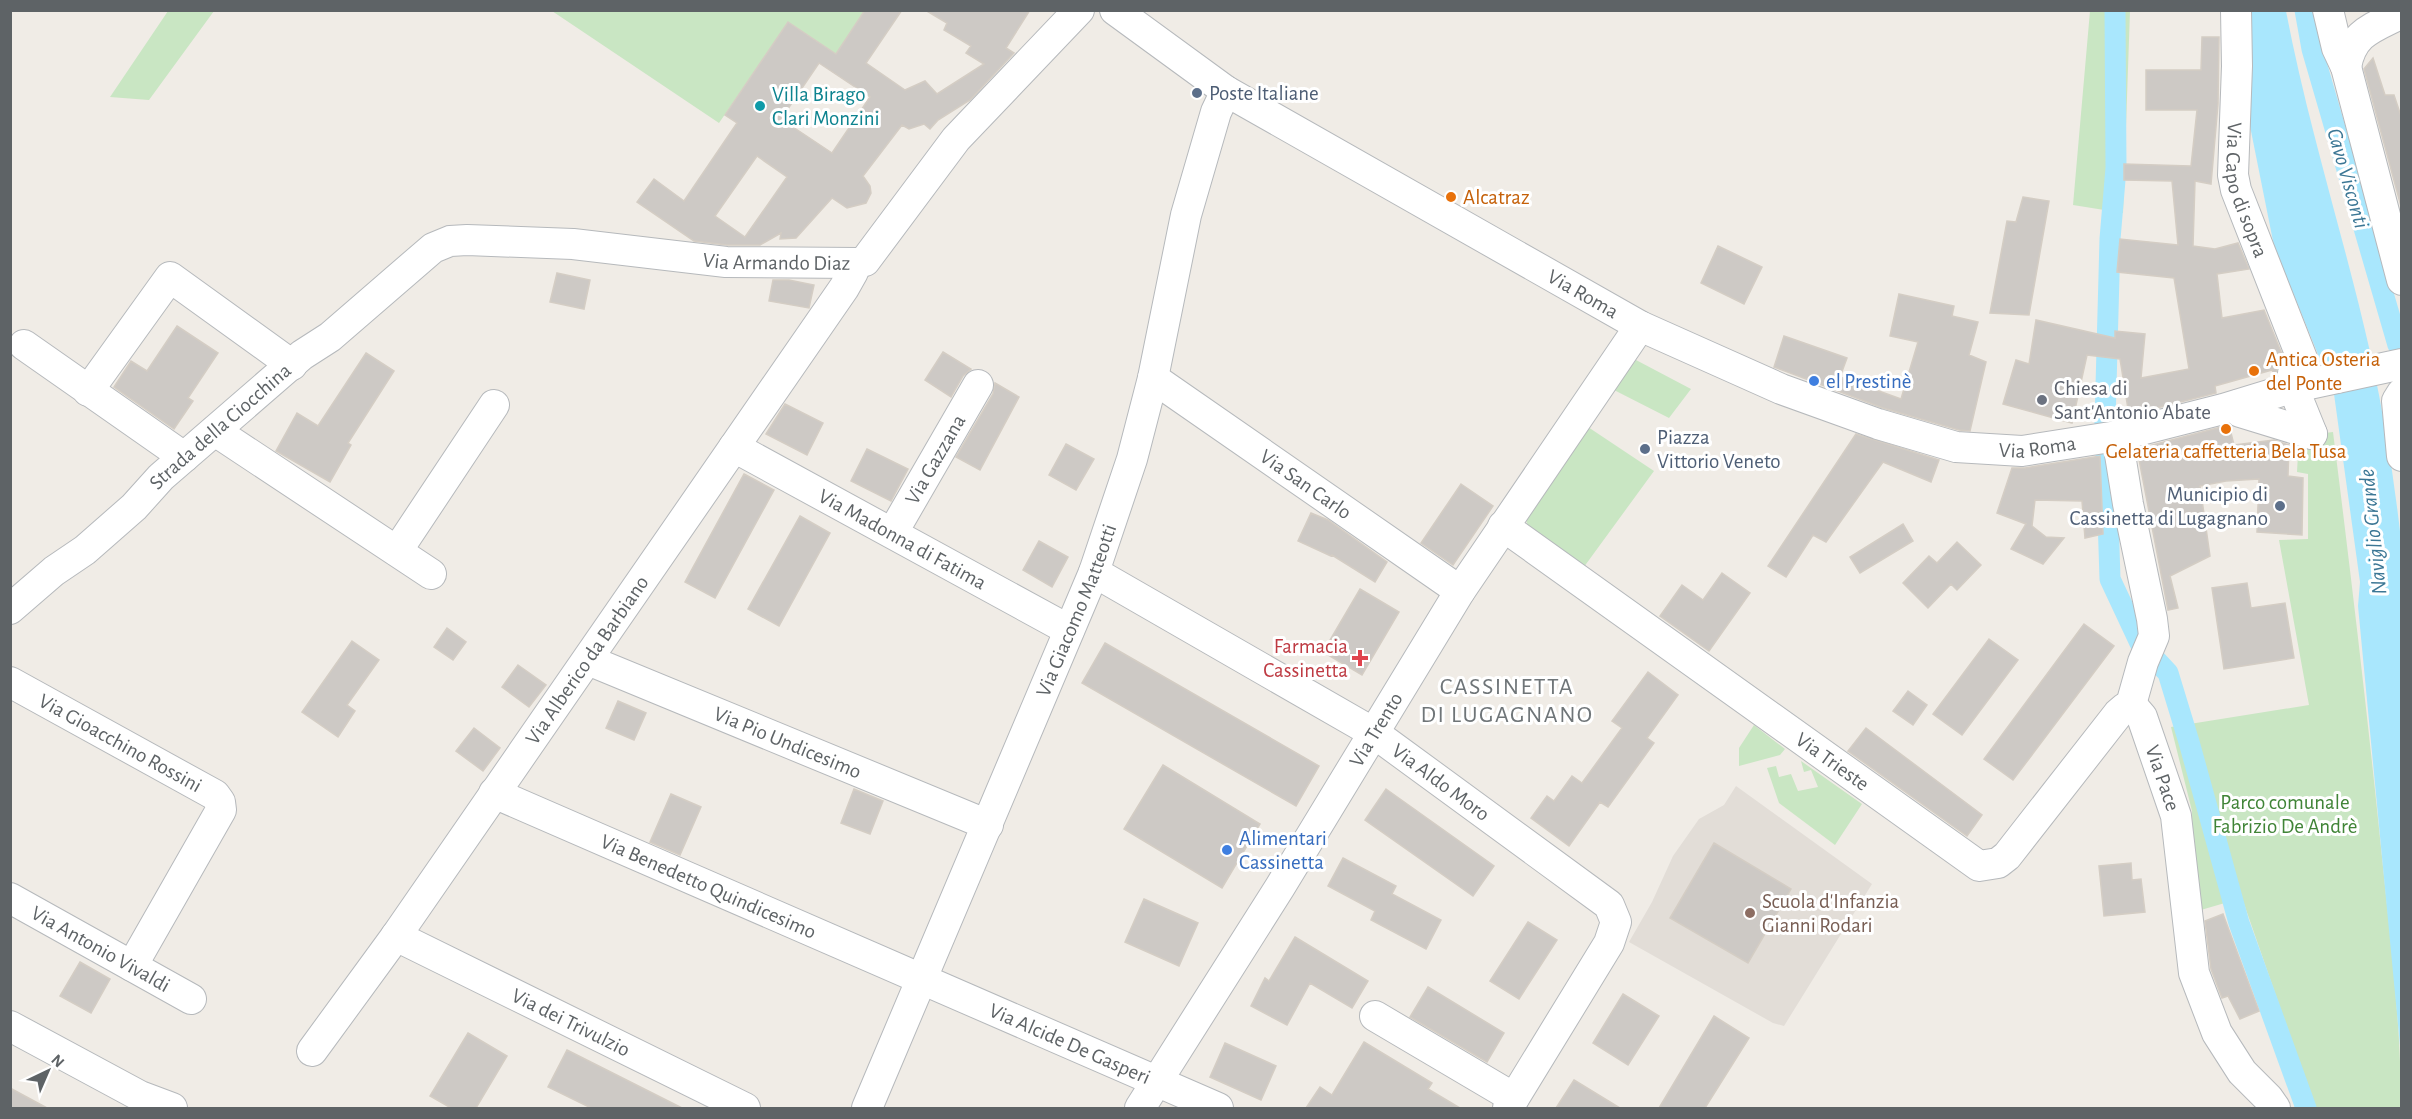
<svg xmlns="http://www.w3.org/2000/svg" width="2412" height="1119" viewBox="0 0 2412 1119" font-family="'Alegreya Sans',sans-serif">
  <style>
    .education { fill: #e2ddd7 }
    .green { fill: #c9e6c3 }
    .water { fill: #a9e7fd }
    .lines { fill: none; stroke-linecap: round; stroke-linejoin: round }
    .canal { stroke: #a9e7fd; stroke-width: 21 }
    .building { fill: #cdc9c5; stroke: #d4cdc4; stroke-width: 1.5; fill-rule: evenodd }
    .minor-casing { stroke: #b6b9bc; stroke-width: 32 }
    .minor { stroke: #fff; stroke-width: 30 }
    .service-dot { fill: #5c6f8a; stroke: #fff; stroke-width: 2 }
    .culture-dot { fill: #0f9aa8; stroke: #fff; stroke-width: 2 }
    .food-dot { fill: #e8710a; stroke: #fff; stroke-width: 2 }
    .shop-dot { fill: #3f7fe0; stroke: #fff; stroke-width: 2 }
    .worship-dot { fill: #6b7280; stroke: #fff; stroke-width: 2 }
    .health-dot { fill: #e0444e; stroke: #fff; stroke-width: 2 }
    .education-dot { fill: #8d6e63; stroke: #fff; stroke-width: 2 }
    .labels { text-anchor: middle; stroke-width: 6; stroke-linejoin: round; paint-order: stroke }
    .service-label { font-size: 21px; fill: #4e5e75; stroke: #fff; text-anchor: start }
    .culture-label { font-size: 21px; fill: #0d838f; stroke: #fff; text-anchor: start }
    .street-label { font-size: 21px; fill: #5e6366; stroke: #fff }
    .food-label { font-size: 21px; fill: #c56008; stroke: #fff; text-anchor: start }
    .shop-label { font-size: 21px; fill: #366cbe; stroke: #fff; text-anchor: start }
    .worship-label { font-size: 21px; fill: #5b616d; stroke: #fff; text-anchor: start }
    .health-label { font-size: 21px; fill: #be3a42; stroke: #fff; text-anchor: end }
    .park-label { font-size: 21px; fill: #408437; stroke: #fff }
    .education-label { font-size: 21px; fill: #785e54; stroke: #fff; text-anchor: start }
    .water-label { font-size: 22px; font-style: italic; fill: #3c7795; stroke: #fff }
    .quarter-label { font-size: 24px; letter-spacing: 1.5px; fill: #6f7578; stroke: #fff }
  </style>
  <rect width="100%" height="100%" fill="#f0ece6"/>
  <!-- education -->
  <path class="education" d="M1736,786L1872,884L1784,1026L1773,1023L1629,942L1652,902L1673,856L1699,819L1724,805Z"/>
  <!-- green -->
  <path class="green" d="M168,11H214L149,100L110,97Z
    M552,11H865L836,54L788,22L719,123Z
    M2090,11H2130L2123,213L2073,205Z
    M1636,360L1691,389L1669,418L1614,390Z
    M1588,427L1654,471L1581,571L1529,529L1526,520L1528,513Z
    M2333,432C2350,567 2366,702 2380,838C2389,928 2401,1018 2401,1108H2315L2242,898L2194,912L2192,811L2171,727L2309,705L2279,540L2308,539V474L2297,472L2299,436Z
    M1754,725L1785,749L1780,755L1739,766V748Z
    M1801,761L1862,804L1835,845L1779,803L1767,768L1776,766L1779,777L1791,774L1798,791L1818,787L1811,770L1804,772Z"/>
  <!-- water -->
  <path class="water" d="M2241,11H2286C2308,127 2345,240 2371,356C2385,420 2395,484 2402,549L2401,1056L2358,606L2360,582L2334,394L2274,246L2243,91Z"/>
  <g class="lines">
    <!-- canal -->
    <path class="canal" d="M2115,10L2116,168L2110,239L2105,423L2110,579L2140,643L2168,673L2189,742L2239,923L2306,1108
      M2305,10L2312,49L2398,345"/>
  </g>
  <!-- building -->
  <path class="building" d="M865,10H902L866,63L905,90L925,81L937,94L984,64L966,53L971,46L944,30L947,23L925,10H1030L1006,48L1014,53L970,100L938,120L930,129L924,124L909,129L902,125L863,176L870,186L871,193L866,203L847,208L832,198L796,238L780,239L781,233L760,245H727L694,241L637,202L654,179L684,201L737,123L725,115L788,22L836,54ZM819,63L870,97L832,153L781,119ZM757,156L787,177L745,237L715,216Z
    M2202,37H2219L2218,104L2211,184L2195,181L2193,246L2215,249L2238,243L2249,269L2217,274L2222,318L2264,310L2284,359L2277,367L2276,375H2274L2272,370L2215,386L2216,393L2129,415L2120,359L2087,355L2072,423L2003,404L2016,360L2029,364L2036,320L2115,338V331L2145,334L2141,378L2189,369L2174,278L2117,272L2120,239L2178,245L2172,181L2124,180V164L2191,166L2197,110H2146V70H2201Z
    M2373,58L2385,95H2394L2402,119V210L2364,69Z
    M2023,197L2049,201L2029,315L1990,313L2007,221L2016,222Z
    M1718,246L1762,267L1744,304L1701,283Z
    M557,273L590,280L584,309L550,302Z
    M773,280H789L814,285L809,308L769,301Z
    M1899,294L1954,306L1952,316L1978,322L1969,355L1986,362L1970,431L1959,430L1883,408L1774,367L1784,336L1847,358L1840,377L1901,399L1918,342L1890,336Z
    M177,326L218,353L188,398L193,401L174,429L114,387L131,361L147,371Z
    M943,352L971,369L963,376L951,397L925,380Z
    M366,353L394,371L348,443L351,445L330,482L276,451L297,413L318,426Z
    M995,383L1019,397L980,470L956,457L993,394Z
    M785,404L823,423L807,455L766,434Z
    M2229,425L2234,445L2274,440L2289,445L2288,476L2303,478L2302,535L2257,532L2259,479L2226,481L2200,486L2210,556L2170,576L2178,608L2168,610L2137,449Z
    M1856,434L1939,460L1931,482L1883,462L1826,542L1813,535L1786,577L1768,566Z
    M1066,444L1094,459L1076,490L1049,475Z
    M867,449L908,469L891,501L851,481Z
    M2100,456L2103,534L2085,538L2082,501L2035,500L2032,526L2046,537L2064,538L2043,564L2011,549L2026,524L1997,513L2012,468H2025Z
    M744,474L774,490L715,598L685,582Z
    M1461,484L1493,506L1453,565L1421,543Z
    M1311,513L1328,520L1387,562L1375,582L1332,555L1331,556L1298,541Z
    M800,516L830,533L779,626L748,609Z
    M1903,524L1913,541L1860,573L1850,557Z
    M1039,541L1068,557L1052,587L1023,570Z
    M1957,542L1981,565L1957,590L1951,584L1928,608L1903,583L1929,556L1937,563Z
    M1722,573L1750,593L1709,651L1660,616L1682,585L1703,600Z
    M2247,583L2251,608L2285,603L2294,658L2224,669L2212,588Z
    M1360,589L1399,612L1362,675L1323,652Z
    M2084,624L2114,646L2013,780L1984,759Z
    M447,628L466,642L453,660L434,647Z
    M1989,639L2018,660L1962,735L1933,714Z
    M352,641L379,660L347,705L355,711L338,737L302,712Z
    M1105,643L1319,766L1296,806L1082,683Z
    M518,665L546,685L529,707L502,687Z
    M1648,672L1678,695L1647,738L1654,743L1608,807L1600,802L1569,846L1531,818L1547,796L1554,801L1572,776L1582,783L1622,728L1612,721Z
    M1908,691L1927,705L1913,725L1893,711Z
    M618,701L646,713L634,740L606,728Z
    M474,728L500,748L483,771L456,751Z
    M1866,728L1982,815L1967,836L1848,751Z
    M1163,765L1260,824L1222,888L1124,829Z
    M854,789L883,801L870,834L841,823Z
    M1386,789L1494,866L1473,896L1365,820Z
    M671,794L701,807L680,855L650,842Z
    M1714,843L1791,889L1748,963L1670,918Z
    M1343,858L1396,886L1392,894L1441,920L1426,949L1371,920L1375,911L1328,886Z
    M2131,863L2132,880L2141,879L2145,912L2104,916L2099,866Z
    M1144,899L1198,923L1179,966L1125,942Z
    M2223,914L2259,1011L2240,1019L2228,996L2222,998L2211,969L2205,921Z
    M1528,922L1557,940L1519,999L1490,981Z
    M1295,937L1368,981L1352,1008L1310,983L1287,1025L1251,1006L1265,978L1269,981Z
    M80,962L110,979L91,1013L60,996Z
    M1428,987L1504,1033L1487,1062L1410,1017Z
    M1623,994L1659,1016L1628,1065L1593,1043Z
    M1714,1016L1749,1038L1705,1108H1659Z
    M468,1033L507,1056L476,1108H451L430,1096Z
    M1364,1042L1432,1083L1428,1089L1460,1108H1306L1320,1087L1332,1095Z
    M1225,1043L1276,1066L1261,1100L1210,1077Z
    M567,1050L682,1108H591L548,1087Z
    M1574,1080L1620,1108H1556Z
    M10,1088L47,1108H10Z"/>
  <g class="lines">
    <defs>
      <g id="minor">
        <path id="s1" d="M1115,10L1226,91L1640,326L1781,389L1878,424L1956,447L2022,451L2117,436L2223,409L2295,387L2402,364"/>
        <path id="s2" d="M2236,10L2237,66L2233,175L2236,190L2303,361L2302,368L2293,374L2297,397L2312,434"/>
        <path d="M2328,10L2337,48L2346,67L2402,280"/>
        <path d="M2346,67C2352,32 2373,28 2402,13"/>
        <path d="M24,345L184,457"/>
        <path id="s3" d="M1153,378L1460,591"/>
        <path d="M88,391L170,277L292,365"/>
        <path d="M2402,393L2397,401L2402,456"/>
        <path d="M2238,405L2240,412L2312,434"/>
        <path d="M215,431L431,574"/>
        <path d="M2117,436L2128,504L2152,619L2154,636L2143,662L2130,708"/>
        <path id="s4" d="M734,447L1069,630"/>
        <path id="s5" d="M1503,526L1979,866L1998,863L2007,856L2118,714L2125,708H2130"/>
        <path id="s6" d="M893,532L978,385"/>
        <path d="M397,551L494,405"/>
        <path id="s7" d="M1094,572L1374,733L1609,905L1616,922L1609,943L1508,1108"/>
        <path id="s8" d="M10,609L54,571L85,550L134,507L161,477L302,355L330,337L433,248L450,241L467,240L573,244L726,262L857,263L865,261L956,139L1079,10"/>
        <path id="s9" d="M588,660L988,825"/>
        <path id="s10" d="M10,682L215,795L220,802L221,810L132,966"/>
        <path id="s11" d="M2130,708L2136,710L2142,717L2176,816L2194,973L2217,1033L2242,1072L2268,1098L2275,1108"/>
        <path id="s12" d="M494,793L1218,1108"/>
        <path id="s13" d="M10,898L191,999"/>
        <path id="s14" d="M396,936L745,1108"/>
        <path d="M1375,1016L1514,1098"/>
        <path d="M10,1026L140,1096L172,1108"/>
        <path id="s15" d="M312,1051L396,936L844,288L853,272V263"/>
        <path id="s16" d="M867,1108L1094,572L1132,459L1153,378L1186,215L1216,112L1226,91"/>
        <path id="s17" d="M1140,1108L1280,887L1460,591L1640,326"/>
      </g>
    </defs>
    <!-- minor casing -->
    <use href="#minor" class="minor-casing"/>
    <!-- minor -->
    <use href="#minor" class="minor"/>
  </g>
  <!-- markers -->
  <g class="service-dot">
    <circle cx="1197" cy="93" r="6"/>
    <circle cx="1645" cy="449" r="6"/>
    <circle cx="2280" cy="506" r="6"/>
  </g>
  <circle class="culture-dot" cx="760" cy="106" r="6"/>
  <g class="food-dot">
    <circle cx="1451" cy="197" r="6"/>
    <circle cx="2254" cy="371" r="6"/>
    <circle cx="2226" cy="429" r="6"/>
  </g>
  <g class="shop-dot">
    <circle cx="1814" cy="381" r="6"/>
    <circle cx="1227" cy="850" r="6"/>
  </g>
  <circle class="worship-dot" cx="2042" cy="400" r="6"/>
  <path class="health-dot" d="M1357 649h6v6h6v6h-6v6h-6v-6h-6v-6h6z"/>
  <circle class="education-dot" cx="1750" cy="913" r="6"/>
  <g class="labels">
    <!-- service labels -->
    <g class="service-label">
      <text x="1209" y="100">Poste Italiane</text>
      <text x="1657" y="444">Piazza<tspan x="1657" dy="24">Vittorio Veneto</tspan></text>
      <text x="2268" y="501" text-anchor="end">Municipio di<tspan x="2268" dy="24">Cassinetta di Lugagnano</tspan></text>
    </g>
    <!-- culture labels -->
    <g class="culture-label">
      <text x="772" y="101">Villa Birago<tspan x="772" dy="24">Clari Monzini</tspan></text>
    </g>
    <!-- street labels -->
    <g class="street-label">
      <text dy="7" stroke="none"><textPath href="#s2" startOffset="182">Via Capo di sopra</textPath></text>
      <text dy="7" stroke="none"><textPath href="#s8" startOffset="903">Via Armando Diaz</textPath></text>
      <text dy="7" stroke="none"><textPath href="#s1" startOffset="548">Via Roma</textPath></text>
      <text dy="7" stroke="none"><textPath href="#s8" startOffset="279">Strada della Ciocchina</textPath></text>
      <text dy="7" stroke="none"><textPath href="#s1" startOffset="1034">Via Roma</textPath></text>
      <text dy="7" stroke="none"><textPath href="#s6" startOffset="84">Via Gazzana</textPath></text>
      <text dy="7" stroke="none"><textPath href="#s3" startOffset="186">Via San Carlo</textPath></text>
      <text dy="7" stroke="none"><textPath href="#s4" startOffset="192">Via Madonna di Fatima</textPath></text>
      <text dy="7" stroke="none"><textPath href="#s16" startOffset="540">Via Giacomo Matteotti</textPath></text>
      <text dy="7" stroke="none"><textPath href="#s15" startOffset="478">Via Alberico da Barbiano</textPath></text>
      <text dy="7" stroke="none"><textPath href="#s17" startOffset="446">Via Trento</textPath></text>
      <text dy="7" stroke="none"><textPath href="#s10" startOffset="126">Via Gioacchino Rossini</textPath></text>
      <text dy="7" stroke="none"><textPath href="#s9" startOffset="216">Via Pio Undicesimo</textPath></text>
      <text dy="7" stroke="none"><textPath href="#s5" startOffset="405">Via Trieste</textPath></text>
      <text dy="7" stroke="none"><textPath href="#s11" startOffset="80">Via Pace</textPath></text>
      <text dy="7" stroke="none"><textPath href="#s7" startOffset="406">Via Aldo Moro</textPath></text>
      <text dy="7" stroke="none"><textPath href="#s12" startOffset="234">Via Benedetto Quindicesimo</textPath></text>
      <text dy="7" stroke="none"><textPath href="#s13" startOffset="104">Via Antonio Vivaldi</textPath></text>
      <text dy="7" stroke="none"><textPath href="#s14" startOffset="195">Via dei Trivulzio</textPath></text>
      <text dy="7" stroke="none"><textPath href="#s12" startOffset="628">Via Alcide De Gasperi</textPath></text>
    </g>
    <!-- food labels -->
    <g class="food-label">
      <text x="1463" y="204">Alcatraz</text>
      <text x="2266" y="366">Antica Osteria<tspan x="2266" dy="24">del Ponte</tspan></text>
      <text x="2226" y="458" text-anchor="middle">Gelateria caffetteria Bela Tusa</text>
    </g>
    <!-- shop labels -->
    <g class="shop-label">
      <text x="1826" y="388">el Prestinè</text>
      <text x="1239" y="845">Alimentari<tspan x="1239" dy="24">Cassinetta</tspan></text>
    </g>
    <!-- worship labels -->
    <g class="worship-label">
      <text x="2054" y="395">Chiesa di<tspan x="2054" dy="24">Sant'Antonio Abate</tspan></text>
    </g>
    <!-- health labels -->
    <g class="health-label">
      <text x="1348" y="653">Farmacia<tspan x="1348" dy="24">Cassinetta</tspan></text>
    </g>
    <!-- park labels -->
    <g class="park-label">
      <text x="2285" y="809">Parco comunale<tspan x="2285" dy="24">Fabrizio De Andrè</tspan></text>
    </g>
    <!-- education labels -->
    <g class="education-label">
      <text x="1762" y="908">Scuola d'Infanzia<tspan x="1762" dy="24">Gianni Rodari</tspan></text>
    </g>
    <!-- water labels -->
    <g class="water-label">
      <text transform="translate(2349 178) rotate(74)" y="8">Cavo Visconti</text>
      <text transform="translate(2372 532) rotate(-96)" y="8">Naviglio Grande</text>
    </g>
    <!-- quarter labels -->
    <g class="quarter-label">
      <text x="1507" y="694">CASSINETTA<tspan x="1507" dy="28">DI LUGAGNANO</tspan></text>
    </g>
  </g>
  <!-- border -->
  <rect width="2412" height="1119" fill="none" stroke="#5e6366" stroke-width="24"/>
  <!-- north arrow -->
  <g transform="translate(48 1071) rotate(44)" stroke="#ffffff" stroke-width="4.5" paint-order="stroke">
  <path d="M0-4.5L10 22L0 15L-10 22Z" fill="#5e6366"/>
  <text y="-9" font-size="16" font-weight="bold" text-anchor="middle" fill="#5e6366">N</text>
  </g>
</svg>
